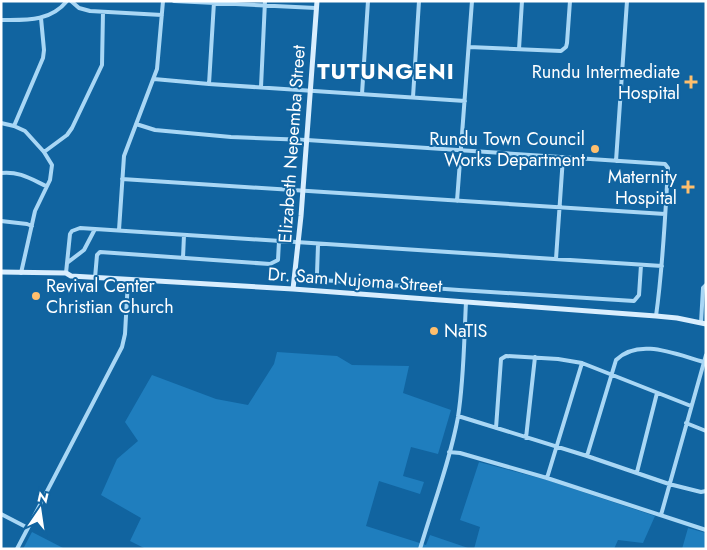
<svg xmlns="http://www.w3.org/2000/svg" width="707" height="550" viewBox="0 0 707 550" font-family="Jost,sans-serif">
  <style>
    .green { fill: #1f7ebe }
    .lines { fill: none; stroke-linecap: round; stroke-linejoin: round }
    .street { stroke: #a9d7f5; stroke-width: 4 }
    .secondary { stroke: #d9eefe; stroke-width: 5 }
    .poi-dot { fill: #ffbf6d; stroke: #1164a0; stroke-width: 2 }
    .labels { text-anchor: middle; stroke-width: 4; stroke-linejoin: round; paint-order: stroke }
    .poi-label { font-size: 18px; fill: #fff; stroke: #1164a0; text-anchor: end }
    .street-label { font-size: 18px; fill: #fff; stroke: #1164a0 }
    .district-label { font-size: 22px; font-weight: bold; letter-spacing: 1px; fill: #fff; stroke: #1164a0 }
  </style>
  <rect width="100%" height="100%" fill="#1164a0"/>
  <!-- green -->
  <path class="green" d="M277,352L337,356L352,365L409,366L403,393L451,410L438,454L411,447L403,476L424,482L420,494L379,481L366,526L426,545L430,535L471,549H146L130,541L141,518L101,495L117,459L138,441L125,422L152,375L216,399L248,405L274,364Z
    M479,462L547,480L655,516L643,543L618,540L614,549H474L480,527L460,520Z
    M688,528L706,533V549H682Z
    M32,532L65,549H23Z"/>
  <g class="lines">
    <!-- street -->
    <path class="street" d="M71,1L79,8L90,11L162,15
      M174,1L316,8
      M1,20C26,20 50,22 67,1
      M469,47L561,51L566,47L567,43L570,1
      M519,49L522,1
      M154,79L209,84L465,101
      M209,84L214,2
      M261,87L265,1
      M362,94L368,1
      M413,97L419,1
      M1,123L14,126L25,131L44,152L52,165L50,180L35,211L21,273
      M136,124L155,130L231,137L307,140L665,164L668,168C665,218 663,267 656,316
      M14,126L43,58L44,50L41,18
      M44,152L67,135L72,128L102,65L103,12
      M616,161L627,1
      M1,173C19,171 31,179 46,186
      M122,179L665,214
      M457,201L472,1
      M1,221L27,224L32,226
      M119,230L124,156L157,69L163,1
      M318,245L317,274L322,280L459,290L634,301L639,295L641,265
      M183,258L184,235
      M556,259L563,157
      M67,263L84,250L95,229
      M66,273L70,234L72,231L80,228L662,266
      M95,278L97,255L100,252L270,264L278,260L279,241
      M701,323L703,288L706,285
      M458,416L587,456L669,484L701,492L706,491
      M686,423L706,431
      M496,428L501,359L506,356L558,359L582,363L691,406
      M526,438L535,357
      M449,452L460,453L547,478L706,530
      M587,456L616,360C639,337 677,355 704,362
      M637,472L657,393
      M547,478L582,363
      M1,514L28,528
      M661,515L706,355
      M17,549L122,347L125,334L128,280
      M420,549C433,505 450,461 458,417C464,379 464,340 466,302"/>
    <!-- secondary -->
    <path class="secondary" d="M1,272L66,273L71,276L293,289L656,316L677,318L706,324
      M293,289L301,216L317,1"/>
  </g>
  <!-- markers -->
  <g class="poi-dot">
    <path d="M688.5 74.5h5v5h5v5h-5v5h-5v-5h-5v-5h5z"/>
    <circle cx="595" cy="149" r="5"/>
    <path d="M685.5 179.5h5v5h5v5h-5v5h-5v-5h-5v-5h5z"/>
    <circle cx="36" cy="296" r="5"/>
    <circle cx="434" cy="331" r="5"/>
  </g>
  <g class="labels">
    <!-- poi labels -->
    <g class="poi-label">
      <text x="680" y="78">Rundu Intermediate<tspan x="680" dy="21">Hospital</tspan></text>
      <text x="585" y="145">Rundu Town Council<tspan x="585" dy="21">Works Department</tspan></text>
      <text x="677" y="183">Maternity<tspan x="677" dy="21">Hospital</tspan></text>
      <text x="46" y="292" text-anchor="start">Revival Center<tspan x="46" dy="21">Christian Church</tspan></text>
      <text x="444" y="337" text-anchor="start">NaTIS</text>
    </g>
    <!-- street labels -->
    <g class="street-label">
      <text transform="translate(292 144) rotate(-86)" y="6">Elizabeth Nepemba Street</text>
      <text transform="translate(355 280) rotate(4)" y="6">Dr. Sam Nujoma Street</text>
    </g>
    <!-- district labels -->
    <g class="district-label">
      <text x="386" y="79">TUTUNGENI</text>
    </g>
  </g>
  <!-- border -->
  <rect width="707" height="550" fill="none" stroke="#ffffff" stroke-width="5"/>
  <!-- north arrow -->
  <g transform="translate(40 510) rotate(13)" stroke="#1164a0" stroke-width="4" paint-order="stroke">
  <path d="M0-4L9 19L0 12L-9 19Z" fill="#ffffff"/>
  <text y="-8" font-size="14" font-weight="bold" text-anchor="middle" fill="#ffffff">N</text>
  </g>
</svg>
